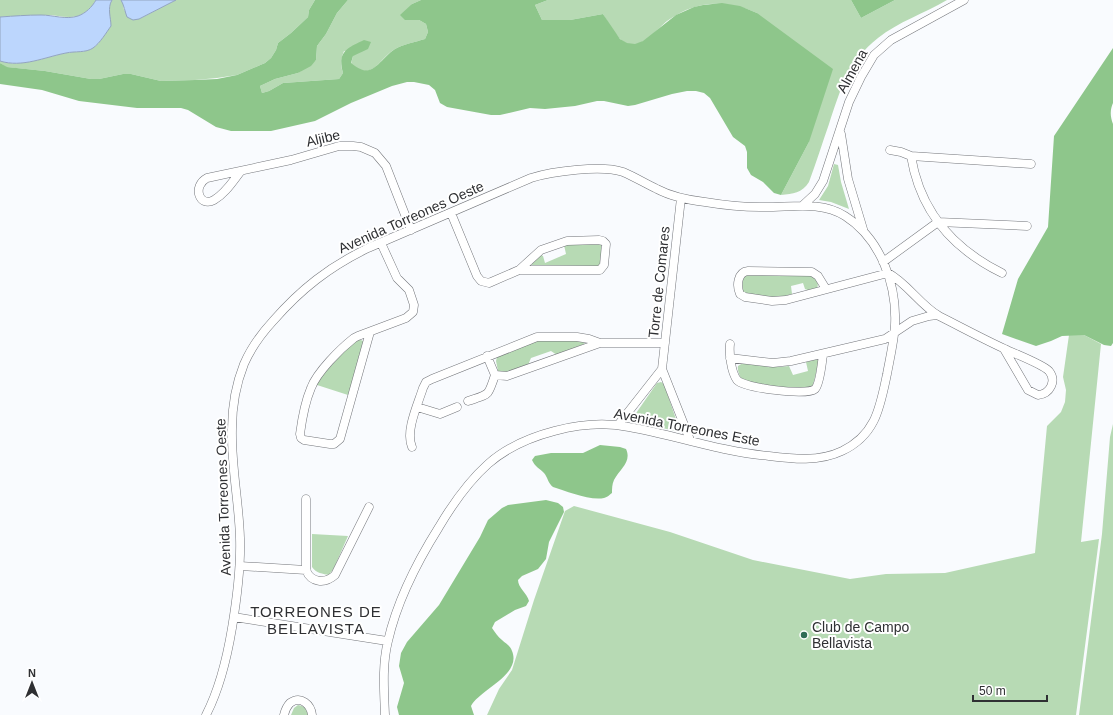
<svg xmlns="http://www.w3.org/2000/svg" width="1113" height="715" viewBox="0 0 1113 715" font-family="Helvetica,sans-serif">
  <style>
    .green { fill: #b7dab4 }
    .forest { fill: #8ec68b }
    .water { fill: #bcd6fd; stroke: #92a4c0 }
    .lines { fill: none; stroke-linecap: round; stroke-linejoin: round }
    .street-casing { stroke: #74767b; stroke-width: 9 }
    .street { stroke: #fff; stroke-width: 8 }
    .poi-dot { fill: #306c56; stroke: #fff; stroke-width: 1.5 }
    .labels { text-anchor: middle; stroke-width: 4; stroke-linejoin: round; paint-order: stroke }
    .street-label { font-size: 14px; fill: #2f3033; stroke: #fff }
    .poi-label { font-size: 14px; fill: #2f3033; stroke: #fff; text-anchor: start }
    .neighbourhood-label { font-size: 15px; letter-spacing: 1px; fill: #2f3033; stroke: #fff }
  </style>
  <rect width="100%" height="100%" fill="#f9fbfe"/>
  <!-- green -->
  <path class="green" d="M0,0H96C92,7 86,13 78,16C67,19 57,15 47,15C31,15 16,16 0,17Z
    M112,0H121L123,3L124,10L139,19L176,0H315L309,10L308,17L291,33L278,43L276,50L271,58L265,63L237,75L217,78L195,80L161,81L131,74H123L99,79H91L45,71L6,67L0,63V61C22,68 45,57 66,53C75,51 86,53 93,48C100,43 106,33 110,26C111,18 107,8 112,0Z
    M348,0H421L412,4L405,20H419L426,24L428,32L425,39C415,42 404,44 395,49C378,59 374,82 351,64L353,56L344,51C341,59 340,64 343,73L339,79L283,83L269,91L262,93L260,86L275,79L298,73L316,60L317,46L326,34L337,13Z
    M548,0H851L861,18L895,0H947C925,13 898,22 878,38C848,61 840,91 829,124C822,144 816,163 809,182C802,193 793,194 781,195L809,142L757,13C734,3 710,0 686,10C679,13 673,17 667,21C656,30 642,50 626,43C617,39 608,22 603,14L570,20H542L535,5Z
    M834,164L838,165L841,182L849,209L831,202L819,200L828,186Z
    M600,243L602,244L600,266L532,265V263L541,255L543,256L545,263L566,254L564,245Z
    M746,275H808L816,278C821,289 815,293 805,289L803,283L791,286L792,294L777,298L746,295L742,290L743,278Z
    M1069,335H1084L1101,344L1081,542L1099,539L1076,715H487L499,689L512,670L534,600L565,511L574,506L670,532L753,560L850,579L886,574L945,573L1035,553L1047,426L1061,412L1065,402L1066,390L1063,377Z
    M359,339L363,341L364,346L348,395L317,385L318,380L354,341Z
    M536,340L584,341L585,343L584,344L557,355L551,351L531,358L528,365L504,374L498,371L496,361L497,357Z
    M816,359L819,361L813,385L811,388L775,387L743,381C740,378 737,370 738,366L743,363L780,367L789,366L793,375L808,371L806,362Z
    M661,382L664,384L679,428L676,431L635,422L632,419L657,383Z
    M1113,424V715H1079L1102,534L1110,437Z
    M312,534L348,536L334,568L329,575C323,574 316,573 312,567Z
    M298,705C305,706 306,709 309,715H291L294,708Z"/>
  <!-- forest -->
  <path class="forest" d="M315,0H348L337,13L326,34L317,46L316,60L311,66L298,73L275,79L260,86L262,93L269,91L283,83L339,79L343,73C337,52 347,48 364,40L371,42L368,49L353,56L351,63C373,82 379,59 395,49C404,44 415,42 425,39L428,32L426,24L419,20H405L400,15L412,4L421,0H548L535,5L542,20H570L603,14L620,39L627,43L635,44L643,41L676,15L694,7L703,5L722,3L740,6L757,13L833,69L809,142L781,195L774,193L763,182L751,175L747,168V152L745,146L733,137L710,98L704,93L696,91H687L672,94L635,105L628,106L604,101H597L575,106L545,109L530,108L500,115H491L447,107L440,103L435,90L429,85L414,82H407L392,86L351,103L315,121L271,131H231L216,127L188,110L181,108H137L79,101L42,90L0,84V63L7,67L45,71L91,79H99L123,74H131L161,81L195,80L217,79L237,75L265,63L271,58L276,50L278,43L291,33L308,17L309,10Z
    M851,0H895L861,18Z
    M1113,48V103C1110,110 1110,116 1113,124V343L1111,346L1104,345L1084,335L1062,336L1051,341L1036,346L1002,334L1018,279L1048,227L1054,136Z
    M600,445L620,447L626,449C632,462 620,469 614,480C612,484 612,489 612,493C609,495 608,497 604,498C590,501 566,491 553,487C548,483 548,478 544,473C539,468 535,467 532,460L535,456L551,453H583Z
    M546,500L558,503L563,507L564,512L549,542L546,559L538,569L522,576L518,580C518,588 527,593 529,601L526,606L515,610L495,622L492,628C495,632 498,637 502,640C506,644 510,645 512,651C522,675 480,689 471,706L474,715H399L397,707L404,683L399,666L401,653L407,642L439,605L480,537L488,520L502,508L508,505Z"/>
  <!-- water -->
  <path class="water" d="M96,0H112C107,8 111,18 111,26C106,33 100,43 93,48C86,53 75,51 66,53C45,57 22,68 0,61V17C14,16 27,15 41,15C53,15 66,20 78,16C86,13 92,7 96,0Z
    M121,0H176L139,19L133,20L127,17C125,12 124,5 121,0Z"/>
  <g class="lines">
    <defs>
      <path id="street" d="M841,134L848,179L863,229
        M890,150L901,152L911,156L1031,164
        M911,156C920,211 953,249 1002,273
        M241,171C233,181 225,194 214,200C199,208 192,186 207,178L291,160L339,146H353L361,147L375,153L386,166L411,230
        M681,198L662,369L690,440
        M802,206L815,194L823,181L849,102L861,77L874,55L891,40L964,0
        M451,213L477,276L481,281L489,283L519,270L541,250L567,241L599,240L603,241L606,244L604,265L600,270H519
        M883,262L938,222L1027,226
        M826,289L818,276L812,272L748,271C738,272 736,285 740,294L745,297L772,301L786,300L888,273C907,283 920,305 939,316C961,327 983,339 1005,349C1015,354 1042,364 1049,371C1057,381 1050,394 1038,395L1028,390L1004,349
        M370,332L340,439L334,444H330L304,440L301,438L300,434C302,419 305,402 311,388C317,372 340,349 354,338L358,336L406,318L413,312L414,305L409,290L397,278L381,243
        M730,344C729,353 731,372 737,380C744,388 807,396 815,389C820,384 822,362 823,354
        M730,358L773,363L791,361L885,339L912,321L929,316L937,315
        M495,375L507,376L600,343
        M468,401C489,394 488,397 495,375L487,356
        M417,407L440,414L457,407
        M618,425L662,369
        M412,447C405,431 418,404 423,388L426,382L432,379L537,337H577L589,339L600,343H665
        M306,499V570C311,583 325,584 335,575L369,507
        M240,566L306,570
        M234,617L387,641
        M206,715C220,688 227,658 232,628C237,598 241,569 240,538C239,502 231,466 232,429C232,407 236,384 244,364C251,348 261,334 273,321C301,289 329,267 368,248L531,178C553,171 602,165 623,172C635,177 646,184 657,189C672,197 688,200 705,202C723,205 742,207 760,207C789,208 820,200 845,216C881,239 897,285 895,325C894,341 890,358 887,374C880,407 876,435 842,451C819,462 793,459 769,456C722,452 675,435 629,427C585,418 522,434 488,464C469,481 452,505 439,527C417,562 397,601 388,641C382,665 384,690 385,715
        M284,715C285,711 287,706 290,703C301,695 311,705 312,715"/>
    </defs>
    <!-- street casing -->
    <use href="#street" class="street-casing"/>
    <!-- street -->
    <use href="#street" class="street"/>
  </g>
  <!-- markers -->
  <circle class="poi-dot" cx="804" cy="635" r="4"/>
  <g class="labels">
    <!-- street labels -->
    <g class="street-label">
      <text transform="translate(852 71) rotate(-61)" y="5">Almena</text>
      <text transform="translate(323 138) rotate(-13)" y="5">Aljibe</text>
      <text transform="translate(411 217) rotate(-24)" y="5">Avenida Torreones Oeste</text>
      <text transform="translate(659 282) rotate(-84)" y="5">Torre de Comares</text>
      <text transform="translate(687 427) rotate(11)" y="5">Avenida Torreones Este</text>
      <text transform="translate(223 497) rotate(-92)" y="5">Avenida Torreones Oeste</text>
    </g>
    <!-- poi labels -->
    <g class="poi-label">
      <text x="812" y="632">Club de Campo<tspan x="812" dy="16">Bellavista</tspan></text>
    </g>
    <!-- neighbourhood labels -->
    <g class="neighbourhood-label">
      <text x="316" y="617">TORREONES DE<tspan x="316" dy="17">BELLAVISTA</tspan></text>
    </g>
  </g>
  <!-- north arrow -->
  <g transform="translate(32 683)" stroke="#ffffff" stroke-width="3" paint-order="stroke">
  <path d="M0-3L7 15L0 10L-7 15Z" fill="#2f3033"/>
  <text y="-6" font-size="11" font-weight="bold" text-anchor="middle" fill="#2f3033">N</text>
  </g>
  <!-- scale -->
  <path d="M973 695v6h74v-6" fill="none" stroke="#2f3033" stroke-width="2"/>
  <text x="979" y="695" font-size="12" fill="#2f3033" stroke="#ffffff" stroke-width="3" paint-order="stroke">50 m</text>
</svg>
